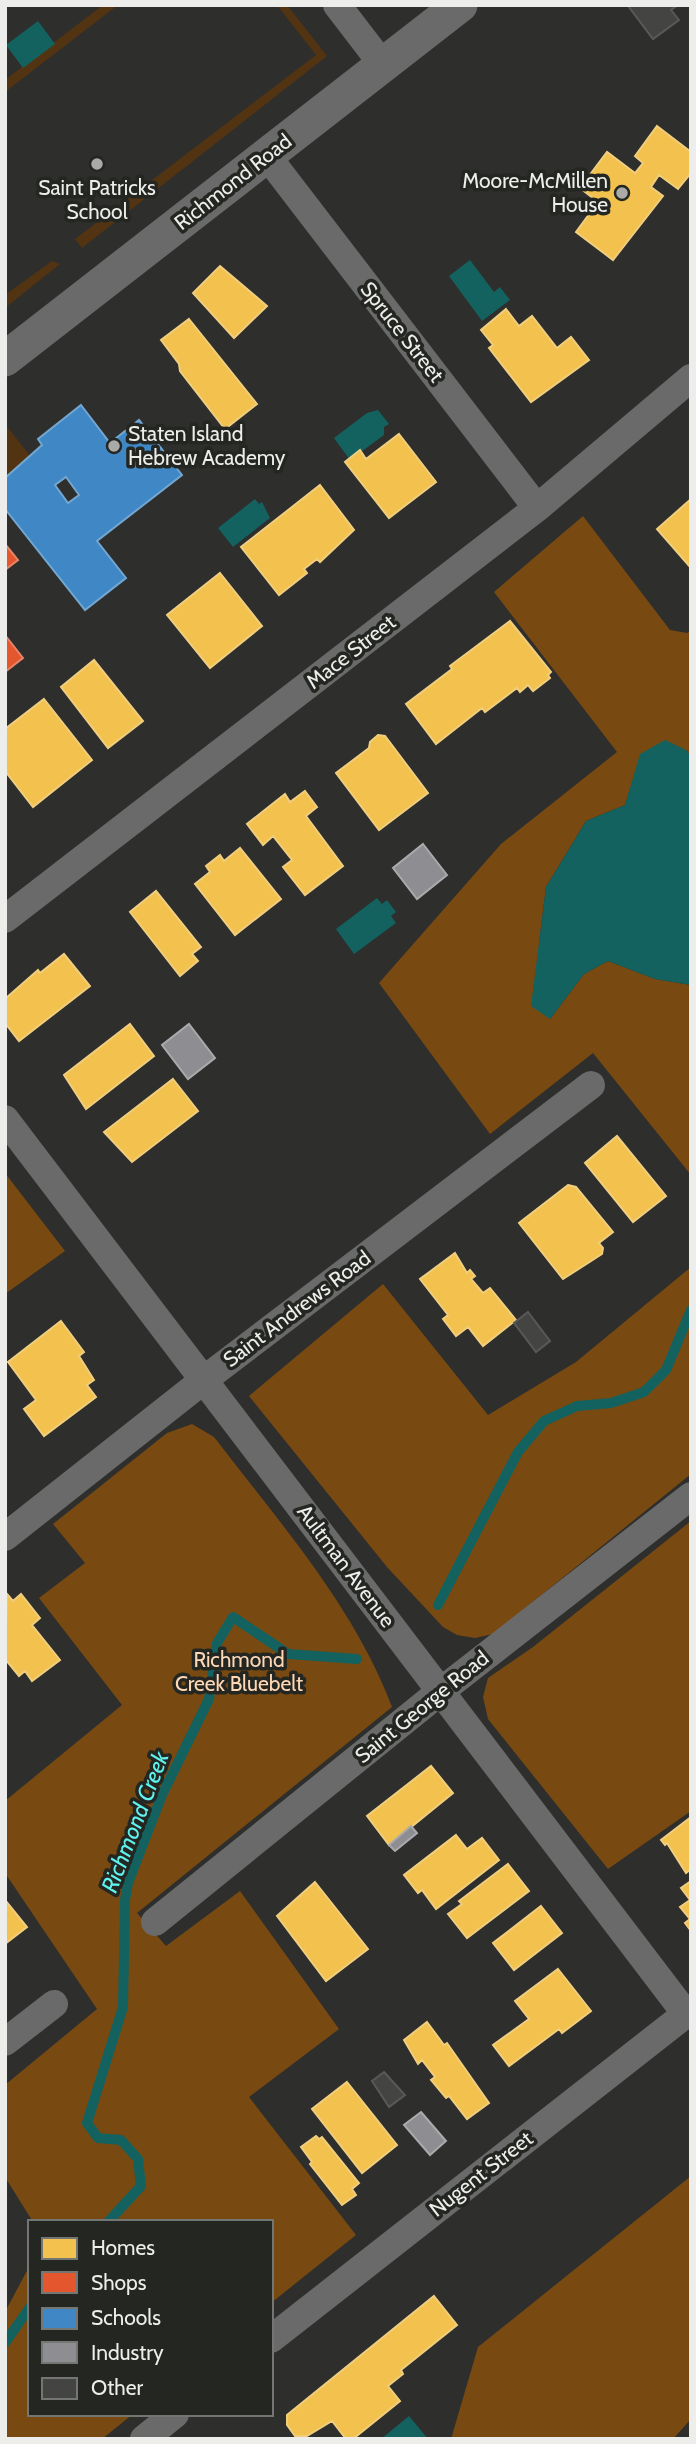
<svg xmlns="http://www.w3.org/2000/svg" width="696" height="2444" viewBox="0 0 696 2444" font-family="Cabin,sans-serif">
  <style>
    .green { fill: #533412 }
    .forest { fill: #784a12 }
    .water { fill: #13625f }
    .homes { fill: #f2c14e; stroke: #f0ce7d; stroke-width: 2 }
    .shops { fill: #e4572e; stroke: #e78467; stroke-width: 2 }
    .schools { fill: #3f88c5; stroke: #73a7d1; stroke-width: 2; fill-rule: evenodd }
    .industry { fill: #8d8d92; stroke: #aaaaad; stroke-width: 2 }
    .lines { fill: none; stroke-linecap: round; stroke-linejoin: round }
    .stream { stroke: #13625f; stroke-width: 10 }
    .building { fill: #444443; stroke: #585958; stroke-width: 2 }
    .minor { stroke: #6a6a6a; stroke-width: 28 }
    .tertiary { stroke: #6a6a6a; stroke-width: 35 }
    .poi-dot { fill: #aaaba9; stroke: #242622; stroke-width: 2.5 }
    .labels { text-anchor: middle; stroke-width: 7; stroke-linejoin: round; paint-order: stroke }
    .poi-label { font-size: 21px; fill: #edeeec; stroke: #242622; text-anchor: end }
    .street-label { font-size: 21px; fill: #edeeec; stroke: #242622 }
    .park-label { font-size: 21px; fill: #fed7b5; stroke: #242622 }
    .water-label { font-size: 23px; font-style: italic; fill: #60f3ee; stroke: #242622 }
  </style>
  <rect width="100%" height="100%" fill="#2e2e2d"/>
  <!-- green -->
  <path class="green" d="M103,5H118L5,92V80Z
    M277,5H287L327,56L82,248L75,239L316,55Z
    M52,261L60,264L5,308V295Z
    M5,424L31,457L5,478Z"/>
  <!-- forest -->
  <path class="forest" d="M583,516L670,630L687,633L691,630V756L686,750L641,754L625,805L586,821L546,887L539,943L550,1019L584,974L608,961L655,979L691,985V1175L593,1053L490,1134L379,983L501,844L617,752L494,592Z
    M5,1173L65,1251L5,1294Z
    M691,1267V1474L493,1634L475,1638L457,1635L443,1627L387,1567L249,1396L383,1284L488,1415L576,1362Z
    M192,1424L214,1437C279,1522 354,1606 392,1707L137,1913L166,1946L240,1891L339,2029L249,2097L356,2235L271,2303V2222H33L5,2177V2085L97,2009L5,1873V1801L122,1705L39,1598L85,1563L53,1524L167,1433Z
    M691,1521V1811L608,1869L488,1719L483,1697L488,1678L533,1647Z
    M691,2176V2419L673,2439H451L478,2347Z
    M30,2265V2414H133L102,2439H5V2312Z"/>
  <!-- water -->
  <path class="water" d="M38,21L55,44L23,68L6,45Z
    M470,260L494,292L500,287L510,300L482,321L449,276Z
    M378,410L389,424L384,427V435L350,460L334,438L367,413Z
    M255,499L259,504L262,502L270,518L233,547L218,528Z
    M665,740L686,750L691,756V985L655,979L608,961L584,974L550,1019L531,1006L546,887L586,821L625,805L640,754Z
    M377,898L382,904L387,900L396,912L391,916L396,923L354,954L336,929Z
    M409,2416L428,2439H381Z"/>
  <!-- homes -->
  <path class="homes" d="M657,126L691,152V173L678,189L659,175L651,187L663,196L613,260L576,232L598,202L580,188L607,152L635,173L643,163L635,156Z
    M220,266L267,306L234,338L193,293Z
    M506,309L519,326L532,316L557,348L571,337L589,360L531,402L489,348L493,345L481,330Z
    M189,319L257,404L225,429L180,371L179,364L161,340Z
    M399,434L436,482L389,518L345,462L360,450L366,459Z
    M320,485L354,530L320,562L317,559L304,569L307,573L279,595L241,547Z
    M691,499V568L657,529Z
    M220,573L262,626L210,668L167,615Z
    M510,621L551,672L548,675L550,678L533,691L528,685L520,692L517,688L485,712L482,708L436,744L406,704L452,669L450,666Z
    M94,660L143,721L108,748L61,687Z
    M44,699L92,760L33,807L5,771V729Z
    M378,735L385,736L428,793L379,830L336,773L369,748L370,742Z
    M305,791L317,807L306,816L343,866L305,895L283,867L292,860L273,836L263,845L247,824L285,794L290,802Z
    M240,848L281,899L235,935L195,884L210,872L206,866L220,855L224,861Z
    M156,891L201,947L192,954L198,961L180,976L130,912Z
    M64,954L90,986L19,1041L5,1023V999L38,970L40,973Z
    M130,1024L154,1056L86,1109L64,1075Z
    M173,1079L198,1111L132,1162L104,1132Z
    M617,1136L666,1196L633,1222L585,1163Z
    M568,1185L576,1187L613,1232L599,1243L603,1248L602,1254L563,1279L519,1223Z
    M455,1253L467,1273L470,1270L475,1276L471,1279L483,1293L490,1288L516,1320L483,1346L468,1327L456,1336L443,1319L448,1315L420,1279Z
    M61,1321L84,1352L79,1356L94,1380L87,1385L96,1397L44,1436L24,1409L36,1400L8,1362Z
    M7,1594L13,1601L21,1594L40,1618L32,1625L60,1660L32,1681L25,1671L19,1676L5,1659Z
    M431,1766L453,1793L389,1845L367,1816Z
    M691,1817V1869L686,1873L667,1843L665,1845L661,1840Z
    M456,1835L467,1849L482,1838L499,1860L436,1909L422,1890L418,1893L404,1875Z
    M508,1864L529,1891L467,1938L448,1914L462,1904L459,1901Z
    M691,1881V1931L685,1923L690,1919L680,1907L690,1900L681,1888Z
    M315,1882L368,1949L326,1981L277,1916Z
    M5,1900L27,1927L5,1944Z
    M541,1906L562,1933L514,1970L493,1943Z
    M558,1969L591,2011L562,2033L559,2029L509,2066L493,2045L529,2019L515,2001Z
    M427,2022L444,2045L447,2043L489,2103L467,2119L449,2096L446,2098L431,2080L435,2077L422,2060L418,2064L404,2040Z
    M347,2082L397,2145L362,2173L312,2109Z
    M316,2136L319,2139L322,2137L359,2183L352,2189L356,2195L342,2205L310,2164L312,2162L301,2147Z
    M434,2296L457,2325L401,2370L403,2374L388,2386L400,2401L353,2439H346L332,2421L307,2436H295L287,2425V2415Z"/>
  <!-- shops -->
  <path class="shops" d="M5,544L18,560L5,570Z
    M5,635L23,658L5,672Z"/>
  <!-- schools -->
  <path class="schools" d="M81,405L110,443L139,420L182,475L97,541L126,578L85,610L5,509V478L42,445L38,439ZM66,477L79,495L68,503L55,485Z"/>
  <!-- industry -->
  <path class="industry" d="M423,844L447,875L417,899L393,868Z
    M189,1024L215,1058L188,1079L162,1045Z
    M411,1826L417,1833L395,1851L389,1845Z
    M421,2112L446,2141L430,2155L404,2125Z"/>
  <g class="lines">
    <!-- stream -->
    <path class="stream" d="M438,1605L518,1452L544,1421L577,1406L611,1403L644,1392L666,1370L691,1310
      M108,2222L141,2186L138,2159L121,2140L98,2138L87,2123L123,2007L125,1900L128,1883L162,1795L209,1699L217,1643L233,1617L288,1654L357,1659
      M5,2343L30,2307"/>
  </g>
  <!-- building -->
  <path class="building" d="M631,5H678L671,10L679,20L653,39L629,7Z
    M528,1312L550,1341L536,1352L514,1323Z
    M384,2072L405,2095L389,2107L372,2081Z"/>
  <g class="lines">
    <!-- minor -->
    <path class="minor" d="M337,5L383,65
      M267,156L537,508
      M5,919L537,508L691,378
      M5,1119L686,2014
      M5,1537L205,1379L591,1085
      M155,1922L441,1691L691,1496
      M5,2042L54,2004
      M271,2339L691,2010
      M144,2439L175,2414"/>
    <!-- tertiary -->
    <path class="tertiary" d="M5,359L460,5"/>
  </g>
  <!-- markers -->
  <g class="poi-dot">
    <circle cx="97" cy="164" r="7"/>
    <circle cx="622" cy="193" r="7"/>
    <circle cx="114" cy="446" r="7"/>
  </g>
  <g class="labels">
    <!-- poi labels -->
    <g class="poi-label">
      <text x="608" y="188">Moore-McMillen<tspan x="608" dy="24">House</tspan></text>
      <text x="97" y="195" text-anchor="middle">Saint Patricks<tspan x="97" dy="24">School</tspan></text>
      <text x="128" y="441" text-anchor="start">Staten Island<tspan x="128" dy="24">Hebrew Academy</tspan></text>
    </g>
    <!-- street labels -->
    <g class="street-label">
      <text transform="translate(233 182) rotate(-38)" y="7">Richmond Road</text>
      <text transform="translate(402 332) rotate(52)" y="7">Spruce Street</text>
      <text transform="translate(351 652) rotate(-38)" y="7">Mace Street</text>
      <text transform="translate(297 1309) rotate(-37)" y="7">Saint Andrews Road</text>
      <text transform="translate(346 1566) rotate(53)" y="7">Aultman Avenue</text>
      <text transform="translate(422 1707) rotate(-39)" y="7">Saint George Road</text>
      <text transform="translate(481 2174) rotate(-38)" y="7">Nugent Street</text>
    </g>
    <!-- park labels -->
    <g class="park-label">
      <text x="239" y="1667">Richmond<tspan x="239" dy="24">Creek Bluebelt</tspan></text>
    </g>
    <!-- water labels -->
    <g class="water-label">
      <text transform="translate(135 1822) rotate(-69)" y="8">Richmond Creek</text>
    </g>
  </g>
  <!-- border -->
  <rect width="696" height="2444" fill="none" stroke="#edeeec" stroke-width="14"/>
  <!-- legend -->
  <rect x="28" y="2220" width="245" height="196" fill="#242622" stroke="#747673" stroke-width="2"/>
  <rect x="42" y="2238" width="35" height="21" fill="#f2c14e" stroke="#747673" stroke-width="2"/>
  <text x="91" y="2255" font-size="21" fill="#edeeec">Homes</text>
  <rect x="42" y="2272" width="35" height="21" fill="#e4572e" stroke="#747673" stroke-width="2"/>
  <text x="91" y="2290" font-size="21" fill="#edeeec">Shops</text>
  <rect x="42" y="2308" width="35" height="21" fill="#3f88c5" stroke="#747673" stroke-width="2"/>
  <text x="91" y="2325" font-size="21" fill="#edeeec">Schools</text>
  <rect x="42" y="2342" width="35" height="21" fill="#8d8d92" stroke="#747673" stroke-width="2"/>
  <text x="91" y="2360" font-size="21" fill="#edeeec">Industry</text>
  <rect x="42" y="2378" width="35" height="21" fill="#444443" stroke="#747673" stroke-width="2"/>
  <text x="91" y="2395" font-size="21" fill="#edeeec">Other</text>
</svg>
